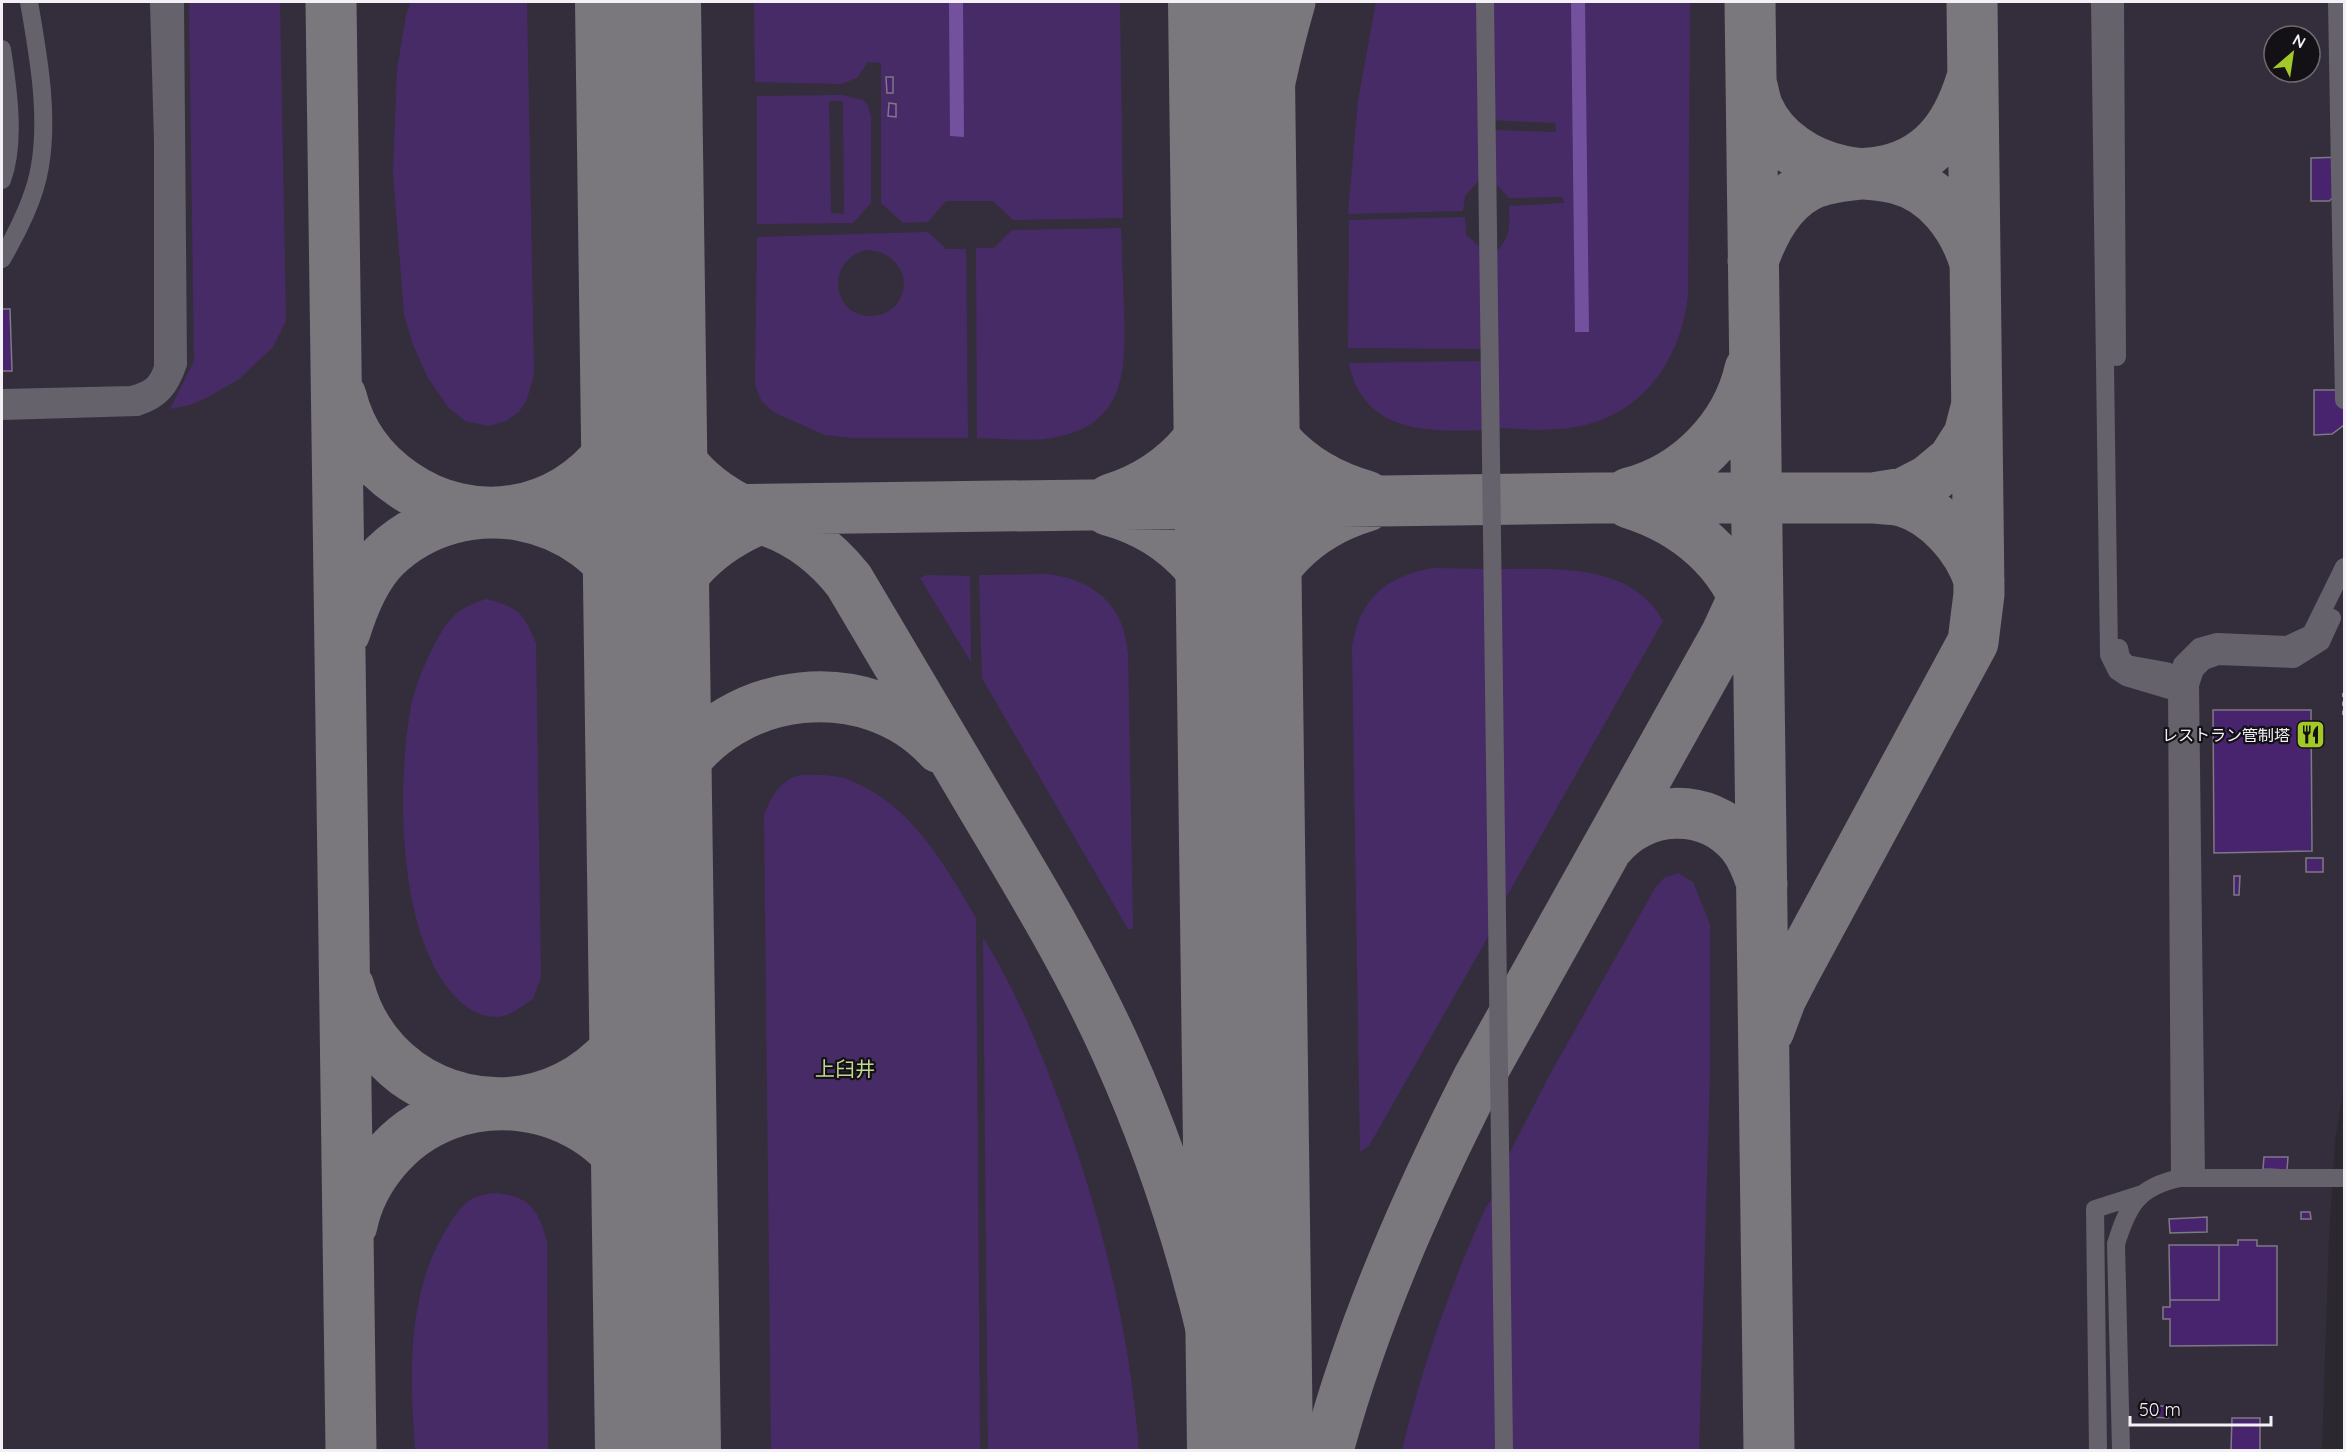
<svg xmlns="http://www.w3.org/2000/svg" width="2346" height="1452" viewBox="0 0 2346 1452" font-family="Quicksand,'Noto Sans JP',sans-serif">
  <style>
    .built { fill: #342e3c; fill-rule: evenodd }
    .green { fill: #472b67; fill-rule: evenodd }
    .water { fill: #74519f }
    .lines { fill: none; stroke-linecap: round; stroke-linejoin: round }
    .taxiway { stroke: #7a777d; stroke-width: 51 }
    .runway { stroke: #7a777d; stroke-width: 126 }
    .building { fill: #48246f; stroke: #7d7a83; stroke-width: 1.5 }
    .path { stroke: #929096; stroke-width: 4; stroke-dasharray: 4.5 4.5; stroke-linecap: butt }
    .minor { stroke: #65626b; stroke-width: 18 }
    .labels { text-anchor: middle; stroke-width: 4.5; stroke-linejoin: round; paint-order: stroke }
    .poi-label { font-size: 16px; fill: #f3f1f6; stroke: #131115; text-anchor: end }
    .quarter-label { font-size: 20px; fill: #c1d88f; stroke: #131115 }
  </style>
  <rect width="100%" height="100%" fill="#2b282f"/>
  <!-- built -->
  <path class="built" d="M2,2H2344V1087L2335,1140L2329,1235L2322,1450H2ZM2274,36H2310V72H2274Z"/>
  <!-- green -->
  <path class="green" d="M189,2H280L286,321L273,347L239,379L208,397L190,405L170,409L194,361Z
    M411,2H527L534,375L527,399L519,412L506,421L489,426L465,421L448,407L428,378L413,345L404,314L393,173L397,70L406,15Z
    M754,2H1120L1123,218L1013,220L993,201H946L928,222L903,223L881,203V63L868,62L857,78L841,84L755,82Z
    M1376,2H1480L1481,178L1465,196L1463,211L1348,214L1358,101Z
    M1489,2H1690L1688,295C1680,367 1635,424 1559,429C1538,431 1515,428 1494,428L1492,256C1511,237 1510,231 1509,206L1564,203L1563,197L1509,198L1492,180L1491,130L1556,132L1555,123L1490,120Z
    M842,95L863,100L868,106L871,117V203L853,223L757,224V96ZM829,101H843L844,214L831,213Z
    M1465,217L1466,235L1484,250L1486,349L1348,348L1349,220Z
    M1121,228C1122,256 1123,284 1124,311C1126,373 1125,426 1051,438C1028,442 1001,438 977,438L976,248H994L1012,230Z
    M928,232L946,249H966L968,438H852L825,435L775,413L762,402L755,385L757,237ZM865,250C891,249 913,273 900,299C896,307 888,313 879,315C836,325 820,264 865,250Z
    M1486,361V430C1429,432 1363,434 1349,363Z
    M1433,568L1488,569L1493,928L1369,1146L1360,1152L1352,647C1360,599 1385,576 1433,568Z
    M1500,569C1555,569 1632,563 1663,621L1504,901Z
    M1047,574C1094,580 1124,604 1128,654L1133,929H1128L982,678L979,575Z
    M927,575L970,576L971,662L920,578Z
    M486,599C519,608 522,611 536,643L541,977L533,999C523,1005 509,1017 497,1017C477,1017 463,1006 451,992C397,928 397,785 411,706C415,684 436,635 451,619C460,608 472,604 486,599Z
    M822,775C831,776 841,776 849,780C910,803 945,865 976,918L980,1450H771L764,816C769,800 779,782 797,776C804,774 815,775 822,775Z
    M1678,873L1693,882L1710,924V1073L1699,1450H1509L1504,1164L1549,1076L1655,888L1664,878Z
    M983,937C1013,986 1036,1039 1056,1093C1100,1209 1129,1327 1139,1450H988Z
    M491,1193C529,1195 537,1207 547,1241L548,1450H415C410,1376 406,1295 446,1230C453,1218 461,1205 473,1198C478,1196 485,1195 491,1193Z
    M1493,1197L1500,1450H1402C1422,1367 1450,1287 1485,1209Z"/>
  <!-- water -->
  <path class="water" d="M949,2H963L964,137L950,136Z
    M1571,2H1585L1589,332H1575Z"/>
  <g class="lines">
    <!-- taxiway -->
    <path class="taxiway" d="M331,2L351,1450
      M1750,2L1769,1450
      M1752,86C1754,93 1755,101 1758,108C1773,142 1808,164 1843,171C1861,175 1880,174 1898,179C1937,189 1964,226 1975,263
      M1753,261C1764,230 1782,196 1814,183C1834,175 1857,175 1878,172C1930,164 1956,129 1971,81
      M1235,330C1245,219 1259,109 1290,2
      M1235,352C1250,426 1293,475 1366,496
      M643,380C660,442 688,486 748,513
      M341,396C350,433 372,463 403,484C472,532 561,517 611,451C620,439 629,426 634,411C640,394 642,376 643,357
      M1629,493C1688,478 1737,428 1750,369
      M1873,498L1904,493L1929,480L1953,460L1969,435L1976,408
      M1111,499C1179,478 1224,423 1235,352
      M1629,503C1687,521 1733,560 1752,618
      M1108,510C1180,529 1231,588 1239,662
      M494,513L1596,498H1873C1882,499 1893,499 1902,501C1937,511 1968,546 1979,580
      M750,516C790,525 824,549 849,581C894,657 939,733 984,809C1032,889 1080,969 1118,1054C1175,1181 1213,1314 1236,1450
      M345,632C353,606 365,576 385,556C461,483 590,506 634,602C643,620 645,641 647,660
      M647,659C662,585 701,540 772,514
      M1239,663C1250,587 1290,529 1367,506
      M1609,846C1642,805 1706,801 1742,843C1752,855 1757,869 1762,884
      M650,853C657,826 661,799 675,775C731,684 868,669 940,748
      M349,987C358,1022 379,1052 407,1073C479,1124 574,1108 626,1036C643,1012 648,982 651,954
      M1769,1030L1781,998L1794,973L1973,642L1979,594L1972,2
      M352,1225C357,1201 369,1178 384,1160C455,1073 597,1092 643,1194C650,1211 653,1229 656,1247
      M1328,1450C1363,1321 1417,1199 1478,1079L1726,635L1738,609L1748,578"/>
    <!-- runway -->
    <path class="runway" d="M638,2L658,1450
      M1231,2L1250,1450"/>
  </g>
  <!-- building -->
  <path class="building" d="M886,77H893V93H887Z
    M889,103L896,104V117L888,116Z
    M2344,157L2343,190L2329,201H2311V158Z
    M2,309H10L12,371H2Z
    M2314,390H2344V425L2332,434L2314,435Z
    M2213,710H2311L2312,851L2214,853Z
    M2306,858H2323V872H2306Z
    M2234,876H2240L2239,895H2234Z
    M2264,1157H2288L2287,1170L2263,1169Z
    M2301,1212H2310L2311,1219H2301Z
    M2207,1217V1232L2170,1233L2169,1219Z
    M2238,1240H2257V1246H2277V1345L2170,1346V1319H2163V1307H2170V1300H2219V1245H2238Z
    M2169,1245H2219V1300H2170Z
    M2151,1406H2169L2168,1418L2150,1417Z
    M2232,1418H2260V1450H2231Z"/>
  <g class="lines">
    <!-- path -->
    <path class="path" d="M2344,715V693"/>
    <!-- minor -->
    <path class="minor" d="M1485,2L1504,1450
      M2100,2L2109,655L2117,671L2126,677L2190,696
      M2115,2L2117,357
      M2337,2L2344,400
      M2,49C8,88 16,143 2,180
      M2,259C18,231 35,198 40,166C49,112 38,55 29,2
      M2,398L131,395C148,391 158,385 163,367V142L159,2
      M2,411L137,407C161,400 170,387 178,364L175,2
      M2119,648L2121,657L2127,664L2166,671L2191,680
      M2180,1178L2177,686L2182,664L2199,647L2217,642L2287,645L2311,634L2344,567
      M2196,1178L2190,685L2195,670L2204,661L2218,656L2294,659L2321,642L2332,618
      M2098,1450L2095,1209L2142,1194
      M2121,1450L2116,1244C2128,1205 2138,1187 2180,1178H2344"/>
  </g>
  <!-- icons -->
  <defs>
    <symbol id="restaurant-square" viewBox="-11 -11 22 22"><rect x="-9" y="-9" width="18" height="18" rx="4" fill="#a2c928" stroke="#131115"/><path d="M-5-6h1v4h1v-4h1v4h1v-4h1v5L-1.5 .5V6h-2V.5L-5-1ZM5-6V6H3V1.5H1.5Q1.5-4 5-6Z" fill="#111"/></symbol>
  </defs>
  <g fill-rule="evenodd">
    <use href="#restaurant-square" x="2294" y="718" width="33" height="33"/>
  </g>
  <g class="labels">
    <!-- poi labels -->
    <g class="poi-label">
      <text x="2290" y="741">レストラン管制塔</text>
    </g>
    <!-- quarter labels -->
    <g class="quarter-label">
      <text x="845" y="1076">上臼井</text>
    </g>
  </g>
  <!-- border -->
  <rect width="2346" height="1452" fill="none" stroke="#f3f1f6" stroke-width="6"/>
  <!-- north arrow -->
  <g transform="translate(2292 54) rotate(29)"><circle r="28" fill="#131115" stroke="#6d6b6f" stroke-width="1.5"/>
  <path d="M0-4.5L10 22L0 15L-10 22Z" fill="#a2c928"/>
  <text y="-9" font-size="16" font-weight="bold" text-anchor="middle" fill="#f3f1f6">N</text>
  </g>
  <!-- scale -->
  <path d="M2130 1416v9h141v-9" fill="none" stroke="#f3f1f6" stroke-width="3"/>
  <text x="2139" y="1416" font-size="18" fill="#f3f1f6" stroke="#131115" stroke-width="4.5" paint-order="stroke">50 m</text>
</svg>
